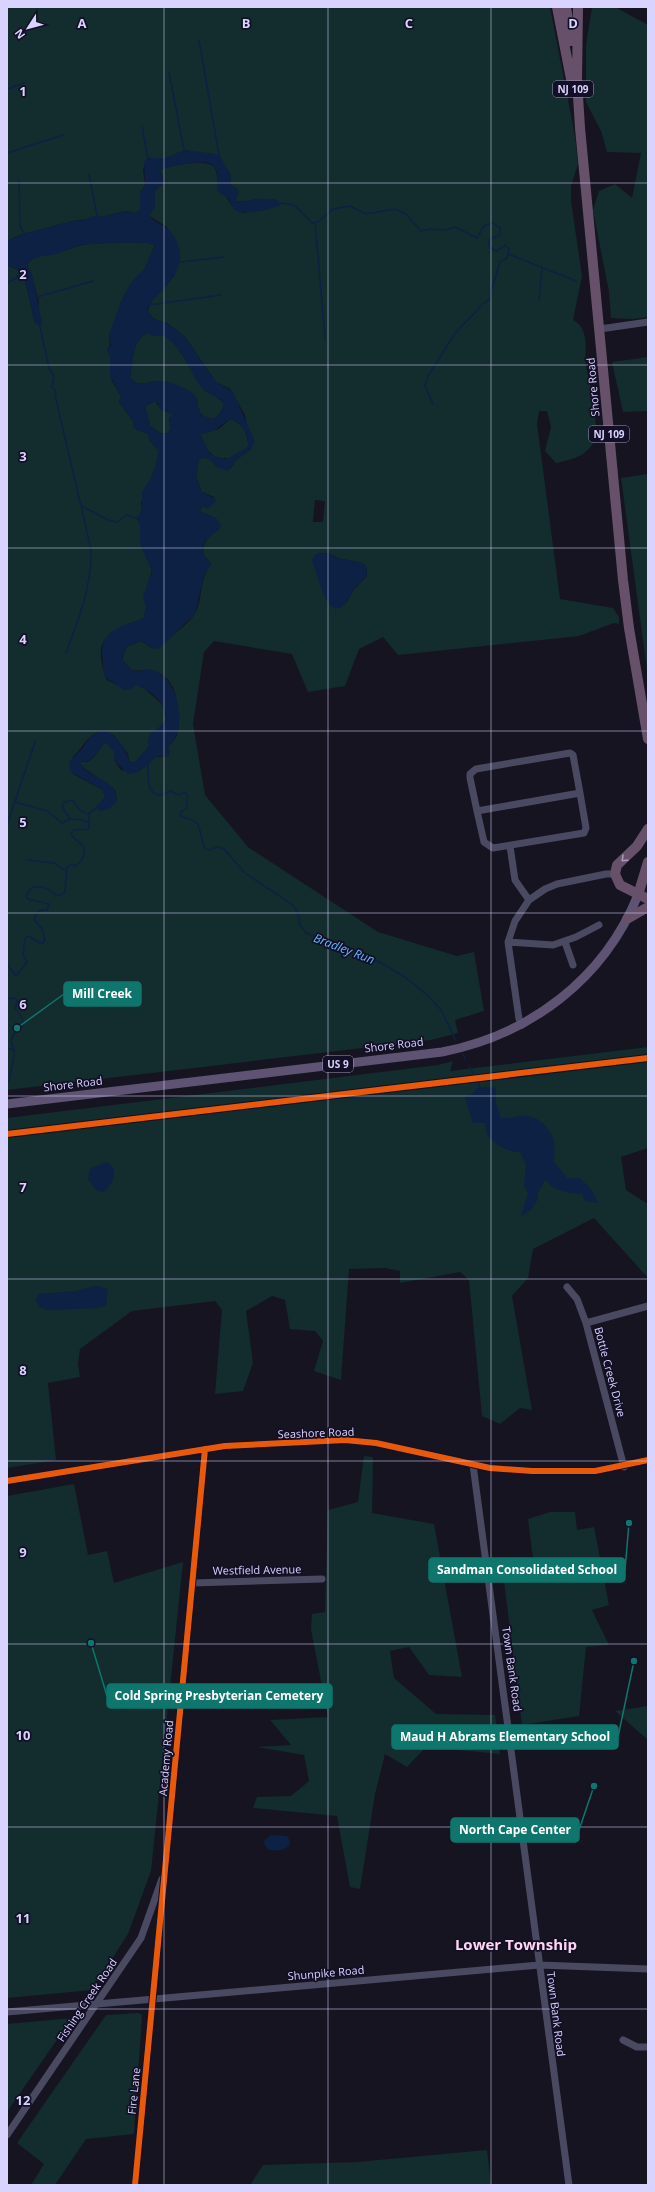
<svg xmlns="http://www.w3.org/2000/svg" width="655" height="2192" viewBox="0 0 655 2192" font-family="'Open Sans',sans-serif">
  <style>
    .green { fill: #132c2d; fill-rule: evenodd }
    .water { fill: #0d2144; fill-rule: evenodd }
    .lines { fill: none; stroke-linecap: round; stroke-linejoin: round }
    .stream { stroke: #0d2144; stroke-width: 1.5 }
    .minor { stroke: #4a4962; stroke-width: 7 }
    .major { stroke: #5e5373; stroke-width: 9 }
    .highway { stroke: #67516a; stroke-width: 10 }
    .cycleway-casing { stroke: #130f26; stroke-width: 8 }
    .cycleway { stroke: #e8590c; stroke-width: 6 }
    .oneway { stroke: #a699bc }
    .grid { fill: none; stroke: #d9d4ff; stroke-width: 1; stroke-opacity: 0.55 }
    .labels { text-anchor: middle; stroke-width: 3.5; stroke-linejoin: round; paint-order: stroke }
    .shield { fill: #130f26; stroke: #9e99be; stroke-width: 1 }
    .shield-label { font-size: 10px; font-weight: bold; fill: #d9d4ff }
    .street-label { font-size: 11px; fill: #d9d4ff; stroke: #130f26 }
    .water-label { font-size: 12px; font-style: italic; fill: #62b6ff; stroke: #130f26 }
    .district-label { font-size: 15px; font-weight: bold; fill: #ffd6f0; stroke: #130f26 }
    .grid-label { font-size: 13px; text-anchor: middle; font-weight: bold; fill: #d9d4ff; stroke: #130f26; stroke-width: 3.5; stroke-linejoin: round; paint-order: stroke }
    .leader { fill: none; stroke: #0f766e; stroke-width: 1.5 }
    .callout-dot { fill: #0f766e; stroke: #130f26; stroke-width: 1.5 }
    .callout { fill: #0f766e; stroke: #0f766e; stroke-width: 1.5 }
    .callout-label { font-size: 12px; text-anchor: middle; font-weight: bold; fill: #fff }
  </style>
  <rect width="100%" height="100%" fill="#161421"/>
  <!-- green -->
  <path class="green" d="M7,7H550L575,136L578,164L571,186V201L582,276L573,320C578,323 581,325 583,331C588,342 584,355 586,367C590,383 601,429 593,443C585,457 570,460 556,463L545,451L551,427L547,411H539L537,424L560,599L613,608L619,617V624L614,623L579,636L398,655L383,637L359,649L345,686L308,692L292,654L214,641L204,652L193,724L205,795L248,847L378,932L457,956L474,952L484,1011L455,1020L458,1033L431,1040L7,1090V265L23,272L35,323L39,302L30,270L27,265C32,254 56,253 67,250C71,249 74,247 78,246C87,243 150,240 155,245L145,268L121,302L109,339L110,345L107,350L111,355L110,374L112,381L121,396L119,402L133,421L134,428L148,434L150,441L159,451L155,471L148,486L141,503L142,510L137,519L140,524V534L152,568L147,590L144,594L146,606L144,618C110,632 90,636 107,680L117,685H137L145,689L163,705L166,719L160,728L151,733L148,742L150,746L134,763L129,761L128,754L114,735L97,732C86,738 82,749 73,756V774L103,790L105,798L100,803L117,799L115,790L84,768L80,764L81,762H87L93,758L105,742L114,751V760L121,770L138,772L156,757L169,756L168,747L177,736C178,713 182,680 154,671C146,668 139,672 132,670L122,660L126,647L141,641L152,648C165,641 185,628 194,615C204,600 198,579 211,565C210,561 206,559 204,555C200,543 211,535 219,529L211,516L199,511L203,506L207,508L214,497L202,492L196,477L199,459C205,455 213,460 216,466L230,469L236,460L251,449L245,415L230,389L216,382L185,337L167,323L154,319L148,312L150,303L175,275L167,227L149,216L155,206V191C161,183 166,182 160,170C170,165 207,158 214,167C219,175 217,186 221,194L226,196L229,202L242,213L281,205L257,199L245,202L236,201L238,190L230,184L231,176L227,169L211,153H197L187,150L166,158H148L143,170L145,185L140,193V210L136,213L125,211L102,217L73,221L20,235L7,241ZM315,500L325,501L323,522H313ZM327,553L341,559L359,562L366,566L367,576L354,589L347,602L338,608L323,593L316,554Z
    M592,7H615L648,25V317L633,319L611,318L609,292L593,210L599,191L615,184L632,198L641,153L607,152L601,131L586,102V45Z
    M148,333C154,335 158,334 163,335C178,340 192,374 202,386C208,393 217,396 223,403L224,406L217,417L212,419C201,417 197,411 197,399C187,394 174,383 163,381C152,380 137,389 130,377C133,362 132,338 148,333Z
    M648,357V411L623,412L612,362Z
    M155,401L162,410L174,415L169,418L171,429L167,434L160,433L150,426L145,406Z
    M230,419C242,422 249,435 248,447L228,459L226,458C209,460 206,446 200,434L219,429Z
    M648,474V677L621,478Z
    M648,1047V1148L621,1157L626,1190L648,1204V1278L594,1218L533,1249L528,1278L512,1296L532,1410L520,1408L500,1424L482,1416L469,1280L460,1272L400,1283V1271L385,1268L349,1269L341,1380L314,1371L323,1341L315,1331L290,1329L285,1300L272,1296L246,1311L253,1363L243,1391L215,1394L222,1310L215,1301L132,1311L80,1349L78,1364L80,1377L48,1383L56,1460L7,1468V1118L438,1065L453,1061L450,1071Z
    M364,1456L373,1457L372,1513L434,1524L462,1677L429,1675L409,1647L390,1651L394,1678L436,1714L495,1715L500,1754L426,1747L407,1767L385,1754L375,1794L360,1889L350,1887L337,1816L253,1808L257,1797L291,1796L309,1781L304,1755L257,1747L291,1745L270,1720L328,1717L311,1630L312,1614L325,1612L328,1510L358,1502Z
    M74,1484L88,1555L107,1551L114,1583L183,1562L151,1871L128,1934L92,1990L7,1998V1496Z
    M550,1512H575L577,1530L594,1527L609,1605L592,1610L609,1645L586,1647L579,1716L522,1725L504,1581L535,1575L528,1519Z
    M648,1706V1740L615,1711Z
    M139,2013L142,2015L134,2134L86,2139L55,2185H31L44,2164L17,2143L106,2015Z
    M72,2018L7,2112V2024Z
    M487,2150L491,2185H250L263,2165L357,2162Z"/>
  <!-- water -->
  <path class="water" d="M184,150L216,154L220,156L231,176L230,184L239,191L236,201C244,203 248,200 256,199C261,198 267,200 275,199L282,203L279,206C268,209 243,217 234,209C230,206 230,199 226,196C223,194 221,195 218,191C216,185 219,178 217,173C216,169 213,164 209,163C203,160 167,166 160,170L164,183L155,191V206L149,216C154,223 165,224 171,232C189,256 178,275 159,294C154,299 147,304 148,312L154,319L167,323L185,337L216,382L233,392L255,442L251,449L236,460L228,471L219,468C212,463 212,458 202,458L199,460L196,477L202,492L217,500L209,508L203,506L199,511L216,518L221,526C215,536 198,540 204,555C206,559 210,561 211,565L204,575L195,614L160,648L154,649L141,641L126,647L122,658C124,662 129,669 135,671C139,672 145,669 150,670C170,674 177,695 179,713C180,728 178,736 168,747L169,756H158L138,772L128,774L114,760V751L105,742C98,751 94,762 81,762L80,764C90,779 121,780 116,803L108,809L100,811L96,806L105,798L103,790L71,772C65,761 74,757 81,750C87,743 88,736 98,732C112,726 127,750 129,761L134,763L149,746C145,729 159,733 166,719C167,704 150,689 136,685L130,689L124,690L105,677C103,673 103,667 103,662C97,629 120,628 144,618L146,606L143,597L152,571L140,544V524L137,518L142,510V492C153,476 155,470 159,451L151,443L148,434L134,428L133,421L119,402L121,396L110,376V355L107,350L111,345L109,335L123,297L132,281L145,268L155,245C149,240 91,244 80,245C74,246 66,251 60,253C50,257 32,254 27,265L32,274L42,323L39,326L35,323L23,272L7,265V241L20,235L73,221L84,220L95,216L102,217L125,211L136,213L140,210V193L145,185L144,162L151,158H166ZM148,333L154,336L162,335C184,346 189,373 203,389C209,395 218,396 223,403L224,406L217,417L210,419C198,414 198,409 196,397C189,388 174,383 162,381C152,380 137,389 130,377C133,362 132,338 148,333ZM155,401L159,404V408L173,415L169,418L171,429L167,434L159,433L150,426L145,406ZM230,419C242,422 249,435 248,447L228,459L219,458L210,454L200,434C215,433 218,427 230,419Z
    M327,553L341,559L359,562L366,566C370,580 360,580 354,589C349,597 346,608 335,609L328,603L323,593L312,560L316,554Z
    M485,1087L496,1088V1104L501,1118C512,1119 519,1115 526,1116C539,1116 553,1131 554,1143C555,1149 554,1156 554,1162L567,1178H580L591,1189L598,1203L585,1201L582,1193C569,1195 554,1190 545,1180L538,1193V1199L531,1210L521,1216L528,1194L524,1185L526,1164L520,1152C510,1153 495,1145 488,1136C486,1133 486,1128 485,1123H473L465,1097L473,1094L476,1088Z
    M106,1162C121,1169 112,1186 103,1192L96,1190L88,1179L90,1169Z
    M96,1286L108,1289L106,1305L99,1308L46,1310L40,1307L36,1300L38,1294L75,1291Z
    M271,1835L287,1836L290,1841L289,1846C281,1852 265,1854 264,1841Z"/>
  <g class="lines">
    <!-- stream -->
    <path class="stream" d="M199,40L219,155
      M169,72L184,150
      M7,89L24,83
      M142,126L148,159
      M7,153L63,135
      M89,174L97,216
      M19,180L20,227L25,234
      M282,203L294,205L312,223L318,222L333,209L350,206L364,213H371L395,209L406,214L421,231L429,229L446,230L455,227L477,238L484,226L493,223L500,228V235L490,239L488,244L492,249L497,251L505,245L509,249L507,258L500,262L491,292V298L483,304L456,332L428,376L425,386L433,404
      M315,223L325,338
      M508,254L576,281
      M181,262L224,257
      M7,283L16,278L21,271
      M37,297L93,281
      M539,300L542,269
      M149,305L221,295
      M40,326L49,368L54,376L52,387L56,391L55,395L91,549C92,586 79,618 66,653
      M80,505L110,521L117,522L126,515L137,518
      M148,763C149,773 145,793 159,795C163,795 167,792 171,791L179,795L183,792L187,794V808L181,812L180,816L193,820L198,824L204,847L208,850L219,847L224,849L245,873L293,905L299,916V923L306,933L371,957L405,977L427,995L441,1010L456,1041
      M15,802L47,811L62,823L70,819
      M87,814L81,811L72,800L64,802L62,806L70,819L83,820L90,823
      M7,825L35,742
      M27,860L54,863L66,871
      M7,964L16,976L27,962L23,955L25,939L28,936L42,944L45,940L42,929L34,919L39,910H47L49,904L28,899L26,896C32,879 49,889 58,896L65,892L67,867L71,864L76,866C83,861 85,855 84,847L71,835L73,830L89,829V813L97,808
      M7,999L15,998L17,1001L15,1009C20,1014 25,1019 22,1027L17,1028L11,1040L14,1050L7,1048
      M463,1054L465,1059
      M469,1066L473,1073
      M477,1079L480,1089
      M9,1082C10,1075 15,1054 14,1050"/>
    <!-- minor -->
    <path class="minor" d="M600,329L648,322
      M580,793L586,828L584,833L493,848L484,842L477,811Z
      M477,811L470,778V774L476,769L570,753L573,755L580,793
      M510,846L515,880L529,900
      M508,942L553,945L576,937L599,925
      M565,942L573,965
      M522,1025L519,1019L508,942L515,921L529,900L545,889L557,884L606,874H615
      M567,1287L577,1299L586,1323L624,1467
      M586,1323L648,1306
      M473,1465L569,2185
      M7,1481L225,1446L345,1440L376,1443L490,1468L532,1471H595L648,1460
      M193,1583L322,1579
      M7,2012L539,1965L648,1969
      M623,2040L637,2047H648
      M7,2135L141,1938L162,1879
      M135,2185L205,1449"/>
    <!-- major -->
    <path class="major" d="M7,1104L442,1052C530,1035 604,979 638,895"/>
    <!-- highway -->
    <path class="highway" d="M557,7L572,84
      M566,7L571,41
      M578,7L577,80L580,128L623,580L629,628L648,739
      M648,829L637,846L617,865L615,874L620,885L648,899
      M638,895L648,862
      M627,919L648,907"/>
    <defs>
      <path id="cycleway" d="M7,1134L648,1058
        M7,1481L225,1446L345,1440L376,1443L490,1468L532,1471H595L648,1460
        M135,2185L205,1449"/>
    </defs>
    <!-- cycleway casing -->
    <use href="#cycleway" class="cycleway-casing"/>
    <!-- cycleway -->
    <use href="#cycleway" class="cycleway"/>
  </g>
  <!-- one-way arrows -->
  <defs><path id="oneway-chevron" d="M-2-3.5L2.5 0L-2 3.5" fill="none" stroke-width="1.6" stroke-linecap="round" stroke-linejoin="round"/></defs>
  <use class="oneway" href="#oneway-chevron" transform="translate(624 859) rotate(136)"/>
  <!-- grid -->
  <path class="grid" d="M164,7V2185M328,7V2185M491,7V2185M7,183H648M7,365H648M7,548H648M7,731H648M7,913H648M7,1096H648M7,1279H648M7,1461H648M7,1644H648M7,1827H648M7,2009H648"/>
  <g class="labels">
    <!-- shield labels -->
    <g class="shield">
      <rect x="553" y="81" width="40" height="16" rx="3"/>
      <rect x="589" y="426" width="40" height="16" rx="3"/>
      <rect x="323" y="1056" width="30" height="16" rx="3"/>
    </g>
    <g class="shield-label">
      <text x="573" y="93">NJ 109</text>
      <text x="609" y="438">NJ 109</text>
      <text x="338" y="1068">US 9</text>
    </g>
    <!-- street labels -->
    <g class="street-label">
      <text transform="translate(593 387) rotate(-95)" y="4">Shore Road</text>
      <text transform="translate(394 1045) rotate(-7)" y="4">Shore Road</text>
      <text transform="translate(73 1084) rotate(-7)" y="4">Shore Road</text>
      <text transform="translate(610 1372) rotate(75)" y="4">Bottle Creek Drive</text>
      <text transform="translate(316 1433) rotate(-2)" y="4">Seashore Road</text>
      <text transform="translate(257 1570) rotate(-1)" y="4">Westfield Avenue</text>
      <text transform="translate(512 1669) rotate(82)" y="4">Town Bank Road</text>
      <text transform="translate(166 1758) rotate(-85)" y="4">Academy Road</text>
      <text transform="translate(326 1973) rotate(-5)" y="4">Shunpike Road</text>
      <text transform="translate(87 2000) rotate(-56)" y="4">Fishing Creek Road</text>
      <text transform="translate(556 2014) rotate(83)" y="4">Town Bank Road</text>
      <text transform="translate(134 2091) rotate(-84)" y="4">Fire Lane</text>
    </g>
    <!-- water labels -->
    <g class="water-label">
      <text transform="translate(344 949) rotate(21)" y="4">Bradley Run</text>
    </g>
    <!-- district labels -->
    <g class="district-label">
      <text x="516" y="1950">Lower Township</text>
    </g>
  </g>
  <g class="grid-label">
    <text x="82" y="28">A</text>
    <text x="246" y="28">B</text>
    <text x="409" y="28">C</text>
    <text x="573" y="28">D</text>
    <text x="23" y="96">1</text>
    <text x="23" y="279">2</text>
    <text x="23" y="461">3</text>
    <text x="23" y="644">4</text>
    <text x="23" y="827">5</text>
    <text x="23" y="1009">6</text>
    <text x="23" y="1192">7</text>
    <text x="23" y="1375">8</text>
    <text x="23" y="1557">9</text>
    <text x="23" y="1740">10</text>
    <text x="23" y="1923">11</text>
    <text x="23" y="2105">12</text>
  </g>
  <!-- callouts -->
  <path class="leader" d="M17 1028L64 994M629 1523L625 1570M91 1643L107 1696M634 1661L618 1737M594 1786L579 1830"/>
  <g class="callout-dot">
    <circle cx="17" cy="1028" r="4"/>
    <circle cx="629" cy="1523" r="4"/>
    <circle cx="91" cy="1643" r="4"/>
    <circle cx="634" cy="1661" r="4"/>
    <circle cx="594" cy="1786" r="4"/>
  </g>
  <g class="callout">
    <rect x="64" y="982" width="77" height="24" rx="4"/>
    <rect x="429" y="1558" width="196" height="24" rx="4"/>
    <rect x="107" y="1684" width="225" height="24" rx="4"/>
    <rect x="392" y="1725" width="226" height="24" rx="4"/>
    <rect x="451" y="1818" width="128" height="24" rx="4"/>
  </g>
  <g class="callout-label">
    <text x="102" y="998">Mill Creek</text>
    <text x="527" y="1574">Sandman Consolidated School</text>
    <text x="219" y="1700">Cold Spring Presbyterian Cemetery</text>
    <text x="505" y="1741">Maud H Abrams Elementary School</text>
    <text x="515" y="1834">North Cape Center</text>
  </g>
  <!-- border -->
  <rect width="655" height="2192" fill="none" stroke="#d9d4ff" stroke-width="16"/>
  <!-- north arrow -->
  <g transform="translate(28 28) rotate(234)" stroke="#130f26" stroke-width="3" paint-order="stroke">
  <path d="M0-3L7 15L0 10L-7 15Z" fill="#d9d4ff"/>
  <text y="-6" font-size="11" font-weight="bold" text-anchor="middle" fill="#d9d4ff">N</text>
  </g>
</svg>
